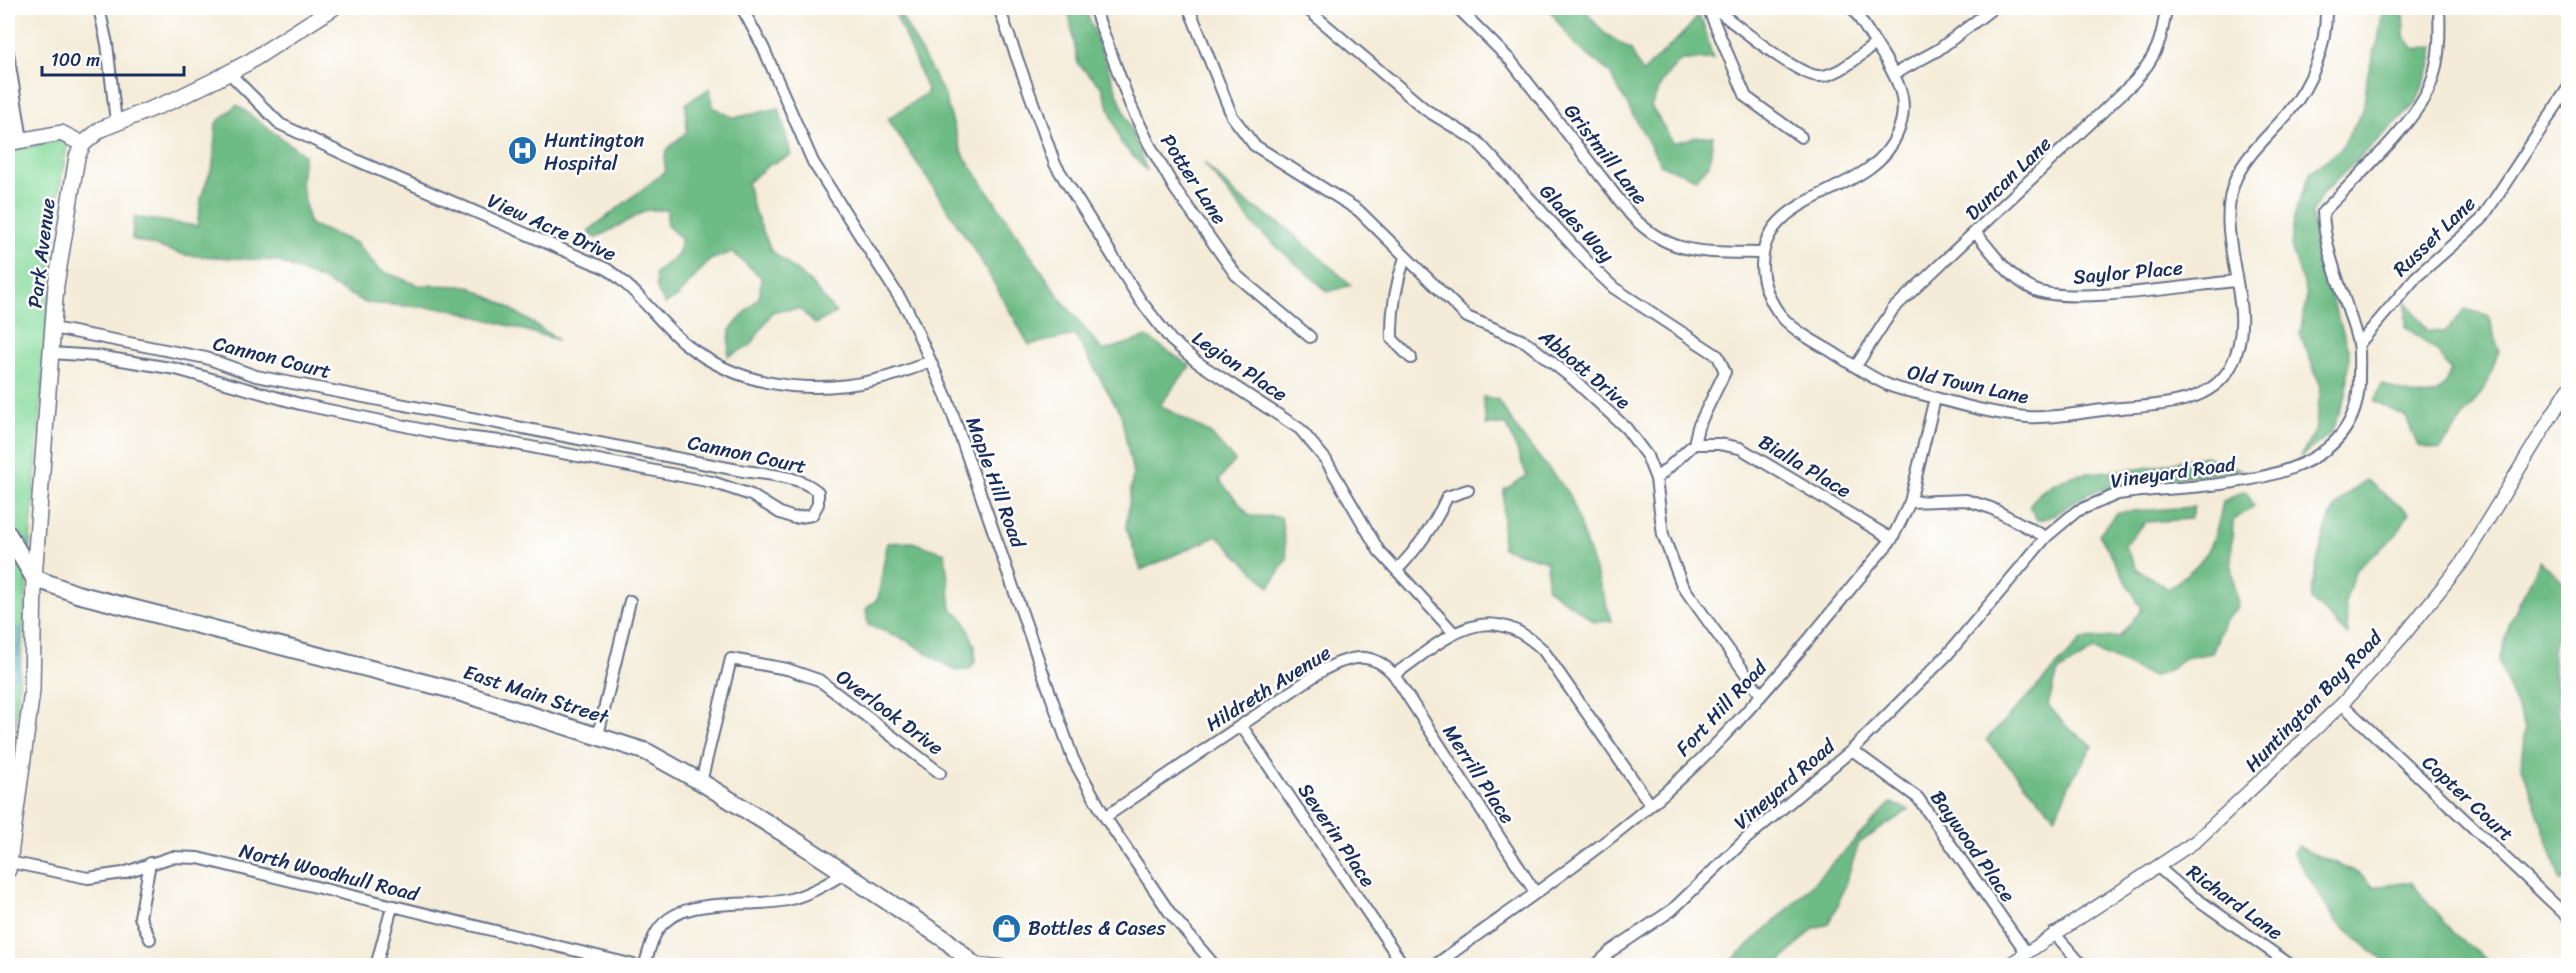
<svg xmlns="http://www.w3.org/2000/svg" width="2576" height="973" viewBox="0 0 2576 973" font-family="Sriracha,sans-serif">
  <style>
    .green { fill: #89dc9e; stroke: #52867e; stroke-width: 1.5 }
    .forest { fill: #6ebc85; stroke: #447672; stroke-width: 1.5 }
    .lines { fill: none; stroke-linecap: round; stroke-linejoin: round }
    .stream { stroke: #77abe4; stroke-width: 3 }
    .minor-casing { stroke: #677189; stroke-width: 14 }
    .tertiary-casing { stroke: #677189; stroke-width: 15 }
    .secondary-casing { stroke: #677189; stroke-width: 18 }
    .primary-casing { stroke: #677189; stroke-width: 20 }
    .minor { stroke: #fff; stroke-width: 10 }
    .tertiary { stroke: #fff; stroke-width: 12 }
    .secondary { stroke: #fff; stroke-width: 15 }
    .primary { stroke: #fff; stroke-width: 16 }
    .labels { text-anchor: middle; stroke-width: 5; stroke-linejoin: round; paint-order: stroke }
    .poi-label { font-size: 20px; fill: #1b2f5e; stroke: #fff; text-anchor: start }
    .street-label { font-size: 20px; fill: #1b2f5e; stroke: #fff }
  </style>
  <rect width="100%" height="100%" fill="#fff"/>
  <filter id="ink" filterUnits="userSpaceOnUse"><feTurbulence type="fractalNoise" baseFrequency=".0167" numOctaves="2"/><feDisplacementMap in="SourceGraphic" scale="12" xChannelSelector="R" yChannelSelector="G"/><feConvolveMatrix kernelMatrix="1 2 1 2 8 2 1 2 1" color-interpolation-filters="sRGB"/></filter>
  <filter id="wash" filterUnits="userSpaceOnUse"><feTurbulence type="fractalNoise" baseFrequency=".008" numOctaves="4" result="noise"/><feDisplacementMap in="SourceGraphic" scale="24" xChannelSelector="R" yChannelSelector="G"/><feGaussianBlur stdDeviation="1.35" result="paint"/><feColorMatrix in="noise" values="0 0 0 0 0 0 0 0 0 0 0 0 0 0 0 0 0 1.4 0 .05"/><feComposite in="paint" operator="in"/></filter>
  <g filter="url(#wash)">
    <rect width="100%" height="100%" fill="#f4ecd8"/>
    <!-- green -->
    <path class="green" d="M68,139L56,210L11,783L8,796V151Z"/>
    <!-- forest -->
    <path class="forest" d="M893,8H897L944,94L962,153L1060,298L1103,351L1147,337L1190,366L1160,405L1211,434L1235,461L1219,480L1250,516L1281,517L1287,558L1270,587L1217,536L1141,570L1126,527L1133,474L1121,414L1075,335L1029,345L979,257L888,119L928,92Z
      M1068,8H1085L1147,171L1121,143L1102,87L1078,64Z
      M1548,8H1594L1587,13L1603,32L1631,50L1642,73C1661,53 1682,38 1698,16L1703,23L1713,59L1681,60L1663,80L1651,106L1673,143L1697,137L1713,136L1709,165L1696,179L1661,165L1609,72L1576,46Z
      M2383,8H2403L2404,36L2414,49L2434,46L2431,65L2416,103L2323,193L2312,213L2316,255L2349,349L2347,393L2331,433L2300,457L2315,432L2321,387L2300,334L2307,295L2291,247L2294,216L2311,171L2340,150L2363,110L2368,72L2378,41Z
      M710,88L713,107L734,118L779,108L791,155L769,165L747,183L754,210L771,250L809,281L836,313L815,324L800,309L773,311L750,346L728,356L730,330L760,296L761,277L732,252L710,260L676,298L665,304L657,290L655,273L678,255L681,238L667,226V210H647L596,238L588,231L666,171C660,150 672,144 687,132L686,104Z
      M237,105L304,155L301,181L309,224L356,243L379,270L418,285L468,286L505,305L558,340L451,309L366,303L320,279L277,261L185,255L132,239L134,217L197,226L202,194L213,165L216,123Z
      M1204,163L1240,198L1285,227L1351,285L1328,292L1256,228Z
      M2406,301L2428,331L2445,332L2465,309L2488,315L2499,351L2487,384L2440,450L2418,446L2406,417L2374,401L2382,384C2398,390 2428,405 2442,388C2446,384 2448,376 2451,371L2438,352L2406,327Z
      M1483,397L1497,399L1523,438L1569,493L1612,621L1595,622L1547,588V561L1502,548L1504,490L1527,476L1507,425H1486Z
      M2205,456L2242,470C2195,476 2134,479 2090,493C2069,500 2062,517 2037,520L2029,506C2054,468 2097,473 2137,469C2160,466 2183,460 2205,456Z
      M2366,480L2409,513L2397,534L2355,571L2345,602L2348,635L2311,599C2313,578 2324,525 2335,508C2343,496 2354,488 2366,480Z
      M2246,491L2254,506L2233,520L2231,566L2238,606L2224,622L2212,653L2184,658L2172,668L2153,677L2094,650L2058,672L2048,705L2067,727L2093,746L2072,779L2055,817L1986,740L2083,639L2119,637L2142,609L2099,534L2118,512L2194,507L2190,519L2146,522L2124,545L2137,569L2168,589C2207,561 2215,547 2223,501Z
      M912,542L945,553L951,608L964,620L975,646V662L969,670L956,671L906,640L868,625L866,609L878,598L887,543Z
      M2540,561L2568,586V606L2552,650L2559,715L2568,732V880L2561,881L2521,764L2525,728L2499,662L2510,622Z
      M1891,803L1909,810L1859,843L1838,905L1828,924L1814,928L1777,965H1727L1790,907Z
      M2298,846C2324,863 2354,863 2373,887L2411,882L2454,934L2494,965H2388L2336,921L2293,852Z"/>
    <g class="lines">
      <!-- stream -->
      <path class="stream" d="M8,622L19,630L16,676L8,680"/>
    </g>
  </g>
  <g filter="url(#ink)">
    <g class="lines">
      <defs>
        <path id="minor" d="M99,8L107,44L116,122
          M742,8L763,47L813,162L908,311L947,398L1073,759L1105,817L1170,913L1215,966
          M999,8L1055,164L1140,300L1171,340L1197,362L1300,429L1326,460L1379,551L1453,632
          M1094,8L1130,104L1149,144L1175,189L1236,275L1310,337
          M1189,8L1232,116L1254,145L1358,210L1467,317L1526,342L1573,379L1626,428L1647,456L1656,479L1663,535L1682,585L1761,695
          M1306,8L1426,110L1477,141L1597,272L1614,288L1718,356L1725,372L1698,427L1694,444L1656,479
          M1458,8L1511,61L1630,214C1669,257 1708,252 1762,253
          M1708,8L1746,97L1801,137
          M1714,8C1735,23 1794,74 1818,76C1837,77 1859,56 1874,45
          M1853,8C1867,32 1897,71 1902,97C1904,109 1902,123 1897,134C1872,198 1763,188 1762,265C1762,283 1770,303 1782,317C1795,331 1813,341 1829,350C1847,361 1865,374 1884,383C1895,389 1909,391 1921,394C1955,403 1991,414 2027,417C2058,419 2091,410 2122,408C2160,405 2211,404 2231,366C2262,307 2210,238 2236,178C2248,152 2270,135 2288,113C2312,84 2327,46 2326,8
          M8,53L22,140
          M229,73L280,124L358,161L607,269C639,291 655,318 683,342C754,400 852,397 930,361
          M1894,74L1938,50L1993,8
          M1976,233C1992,252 2011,280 2035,290C2070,305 2192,285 2236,281
          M1405,257C1396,284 1391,310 1392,339L1411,358
          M2358,345L2416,277L2481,220L2568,88
          M51,353L97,356L176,369L300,404L448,435L500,441L712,482L751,495L780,513L794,518L812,515L818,504V492C798,474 765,475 738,470L256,376L206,358L53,328
          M1856,366L1893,309L2134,82C2156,57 2162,41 2166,8
          M1694,444H1719L1740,448L1892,539
          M1910,502L1966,500L1991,508L2046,537
          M1397,570C1418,548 1434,526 1447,497L1468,490
          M1394,675C1444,640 1486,595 1543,650L1650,804
          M2342,704L2568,917
          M1241,725L1404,966
          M598,735L630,601
          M1852,750L1918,798L2026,952
          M701,782L731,659L787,669L819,680L940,773
          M1105,817L1323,670C1350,656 1372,650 1394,675L1535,892
          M9,862L88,878L123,873L172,857L198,858L638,966
          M2158,867L2187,892L2292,966
          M2054,933L2083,966
          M150,939L140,917L150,863
          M973,963L1003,966
          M376,966L392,907
          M644,966C648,956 650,944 655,935C676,893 747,909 787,900C808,895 827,884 845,873
          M1434,966C1531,895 1636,828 1720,740C1781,677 1835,606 1892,539L1910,502L1935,398
          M1595,966L1611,951L1672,910L1746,839L1852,750L1947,655L2046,537L2077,511L2118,494L2133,492C2214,483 2362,489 2359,375C2359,365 2360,353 2358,343C2347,299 2325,258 2323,212C2353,181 2420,119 2432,81C2440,57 2440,32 2439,8"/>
        <path id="tertiary" d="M2007,966L2196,841L2342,704L2404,635L2461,564L2568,389"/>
        <path id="secondary" d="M8,143L61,133L83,144
          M8,870L32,691L34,578L56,285L77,157L83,144L101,129L174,100L215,80L249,62L333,8"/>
        <path id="primary" d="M8,534L34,578L77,594L449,689L647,752L701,782L801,844L946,940L975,966"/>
      </defs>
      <!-- minor casing -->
      <use href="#minor" class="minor-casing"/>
      <!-- tertiary casing -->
      <use href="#tertiary" class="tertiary-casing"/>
      <!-- secondary casing -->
      <use href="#secondary" class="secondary-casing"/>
      <!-- primary casing -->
      <use href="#primary" class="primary-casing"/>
      <!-- minor -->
      <use href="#minor" class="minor"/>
      <!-- tertiary -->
      <use href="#tertiary" class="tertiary"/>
      <!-- secondary -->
      <use href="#secondary" class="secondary"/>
      <!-- primary -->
      <use href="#primary" class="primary"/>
    </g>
  </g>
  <!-- icons -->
  <defs>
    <symbol id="hospital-disc" viewBox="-11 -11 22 22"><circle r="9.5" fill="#1f6fb2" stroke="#fff"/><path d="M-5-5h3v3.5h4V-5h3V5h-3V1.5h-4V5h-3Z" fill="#fff"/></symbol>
    <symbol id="shop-disc" viewBox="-11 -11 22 22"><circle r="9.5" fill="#1f6fb2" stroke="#fff"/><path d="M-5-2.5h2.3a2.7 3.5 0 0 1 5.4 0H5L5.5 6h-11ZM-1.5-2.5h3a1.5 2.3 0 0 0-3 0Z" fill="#fff"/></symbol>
  </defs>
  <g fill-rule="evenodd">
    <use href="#hospital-disc" x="506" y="134" width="33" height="33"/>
    <use href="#shop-disc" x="990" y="912" width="33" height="33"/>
  </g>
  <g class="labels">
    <!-- poi labels -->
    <g class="poi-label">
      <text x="544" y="147">Huntington<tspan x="544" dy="23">Hospital</tspan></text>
      <text x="1028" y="935">Bottles &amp; Cases</text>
    </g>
    <!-- street labels -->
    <g class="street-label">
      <text transform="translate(1606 154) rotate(52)" y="7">Gristmill Lane</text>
      <text transform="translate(2008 178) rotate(-44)" y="7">Duncan Lane</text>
      <text transform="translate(1194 179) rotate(57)" y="7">Potter Lane</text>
      <text transform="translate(1577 223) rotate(47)" y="7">Glades Way</text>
      <text transform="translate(552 227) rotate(24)" y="7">View Acre Drive</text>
      <text transform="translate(2434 236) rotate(-44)" y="7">Russet Lane</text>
      <text transform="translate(41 253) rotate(-83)" y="7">Park Avenue</text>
      <text transform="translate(2128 272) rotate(-5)" y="7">Saylor Place</text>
      <text transform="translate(272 357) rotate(14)" y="7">Cannon Court</text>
      <text transform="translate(1240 366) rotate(34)" y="7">Legion Place</text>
      <text transform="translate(1585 369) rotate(40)" y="7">Abbott Drive</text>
      <text transform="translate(1968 384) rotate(12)" y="7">Old Town Lane</text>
      <text transform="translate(747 454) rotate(12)" y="7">Cannon Court</text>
      <text transform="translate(1805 466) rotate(31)" y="7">Bialla Place</text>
      <text transform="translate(2173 472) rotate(-8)" y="7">Vineyard Road</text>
      <text transform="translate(996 482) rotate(70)" y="7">Maple Hill Road</text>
      <text transform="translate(1268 688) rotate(-32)" y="7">Hildreth Avenue</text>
      <text transform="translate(536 694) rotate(18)" y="7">East Main Street</text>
      <text transform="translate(2313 701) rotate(-46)" y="7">Huntington Bay Road</text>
      <text transform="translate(1721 708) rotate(-47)" y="7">Fort Hill Road</text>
      <text transform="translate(890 712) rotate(37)" y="7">Overlook Drive</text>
      <text transform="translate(1479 774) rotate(57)" y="7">Merrill Place</text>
      <text transform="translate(1784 784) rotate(-41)" y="7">Vineyard Road</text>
      <text transform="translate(2468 798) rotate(43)" y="7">Copter Court</text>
      <text transform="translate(1337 835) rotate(56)" y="7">Severin Place</text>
      <text transform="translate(1973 846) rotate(55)" y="7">Baywood Place</text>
      <text transform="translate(329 872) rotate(14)" y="7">North Woodhull Road</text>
      <text transform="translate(2235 902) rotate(36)" y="7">Richard Lane</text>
    </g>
  </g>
  <!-- margin -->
  <rect width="2576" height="973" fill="none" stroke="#fff" stroke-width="30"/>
  <!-- scale -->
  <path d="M42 66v9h142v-9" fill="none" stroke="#1b2f5e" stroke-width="3"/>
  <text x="51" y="66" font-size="18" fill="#1b2f5e" stroke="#ffffff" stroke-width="4.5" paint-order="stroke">100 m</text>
</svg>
